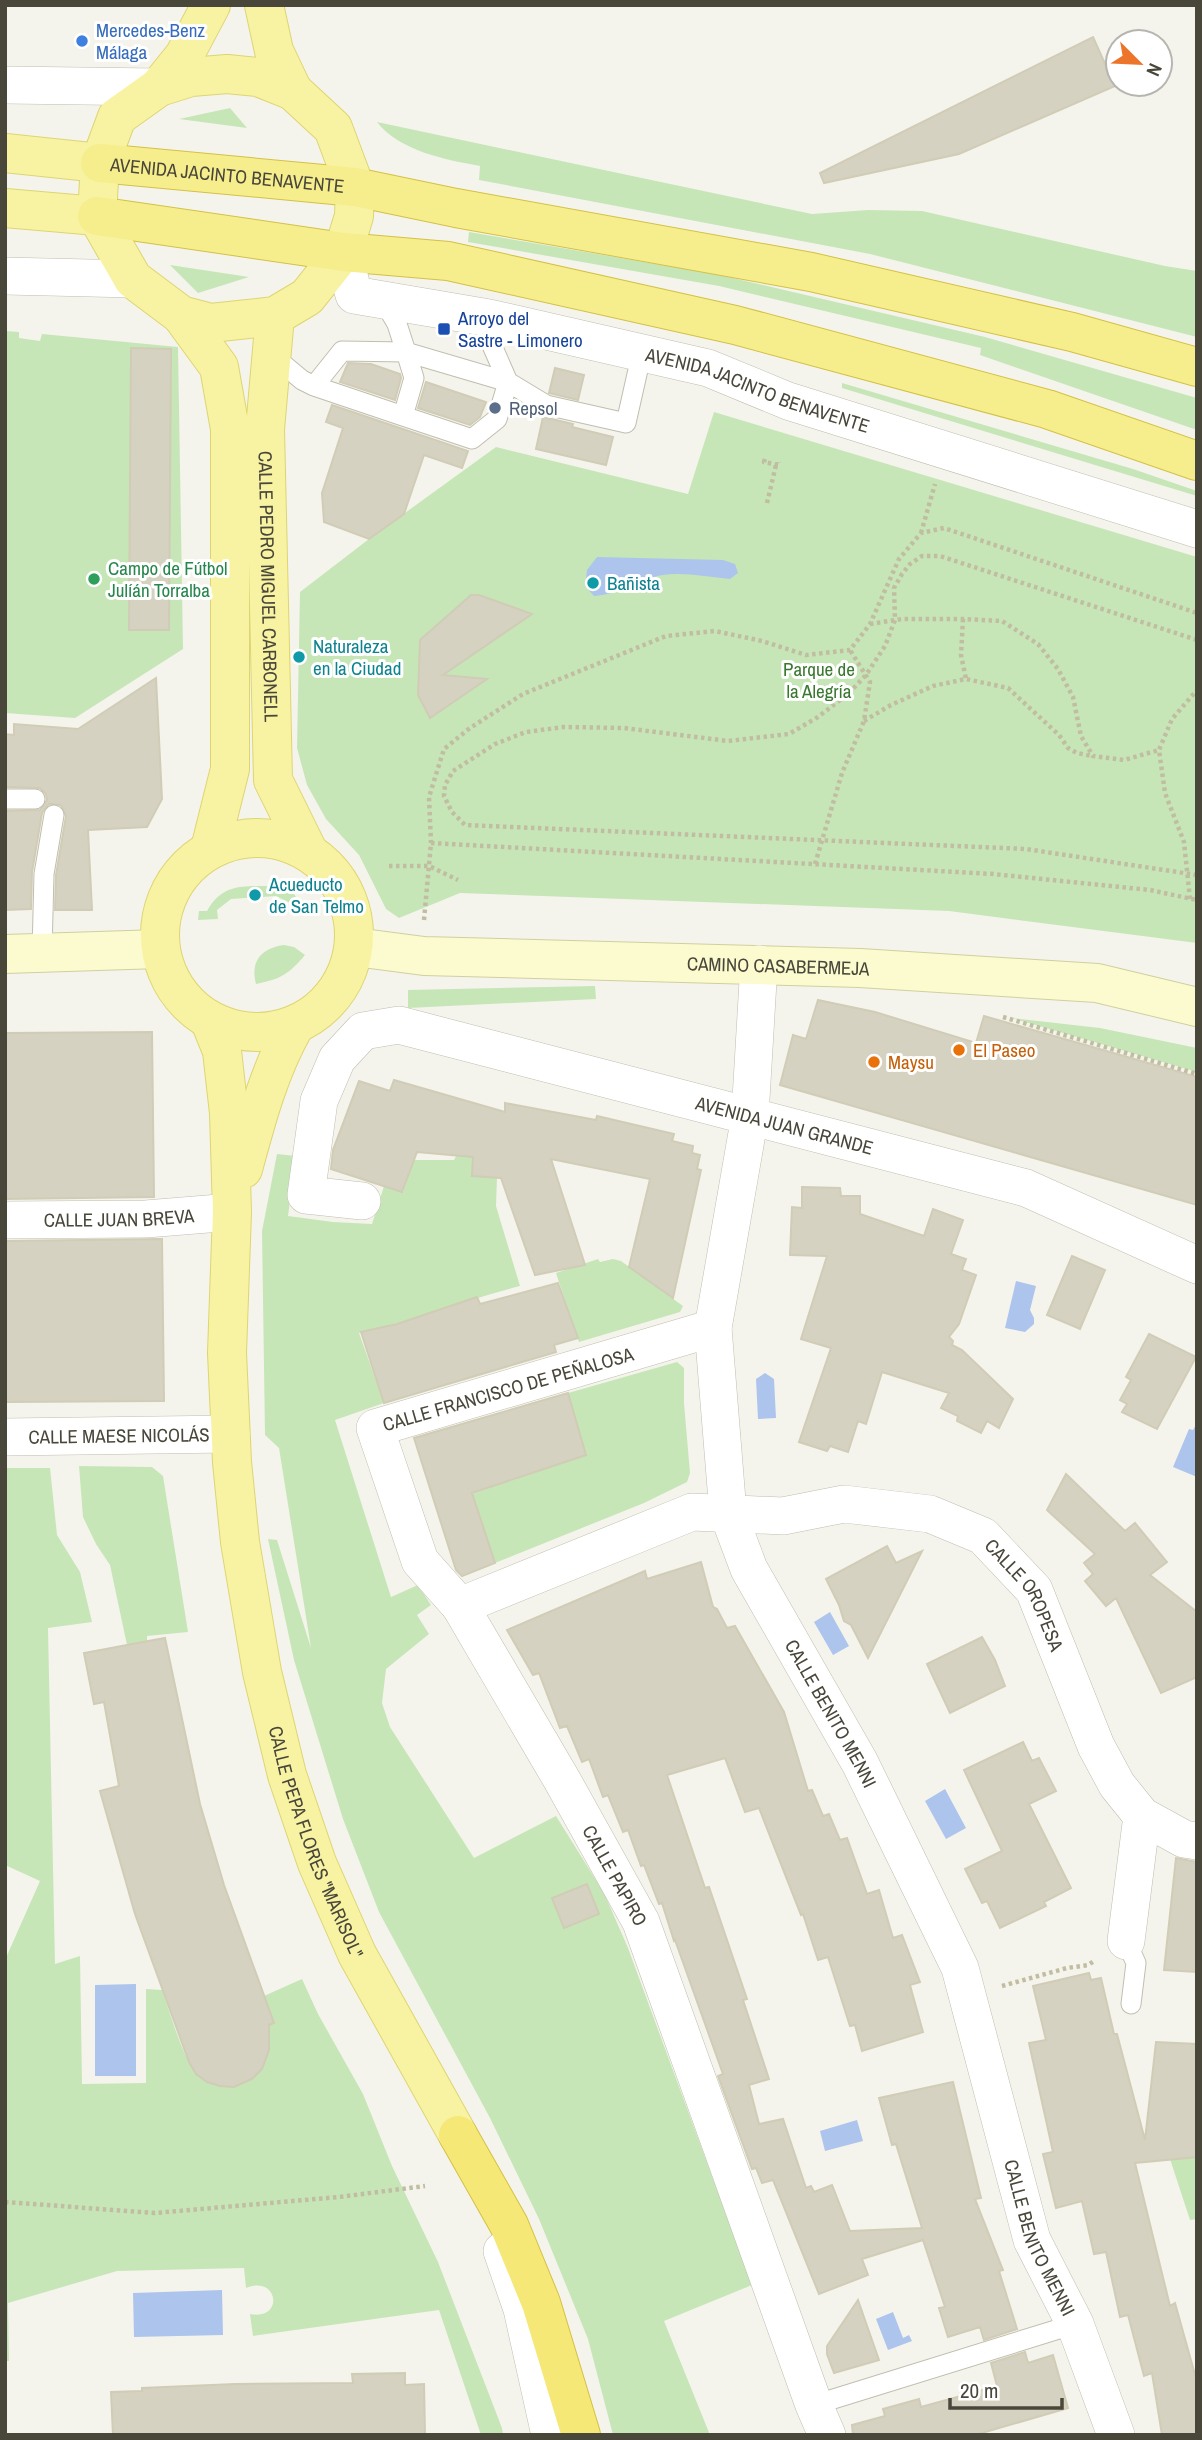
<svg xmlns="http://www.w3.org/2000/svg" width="1202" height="2440" viewBox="0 0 1202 2440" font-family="'Archivo Narrow',sans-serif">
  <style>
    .green { fill: #c6e6b8 }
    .water { fill: #adc4ed }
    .building { fill: #d6d2c2; stroke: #d0ccb5; stroke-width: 2 }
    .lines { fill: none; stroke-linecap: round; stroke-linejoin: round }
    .service-casing { stroke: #c0beaf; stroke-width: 21 }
    .minor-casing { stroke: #c0beaf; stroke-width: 38 }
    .secondary-casing { stroke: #d1cf9e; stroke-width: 40 }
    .primary-casing { stroke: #ddd572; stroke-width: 40 }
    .trunk-casing { stroke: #d4c046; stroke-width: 40 }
    .motorway-casing { stroke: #d4c046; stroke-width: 40 }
    .path { stroke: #c1bda1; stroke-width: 4.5; stroke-dasharray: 3.5 3.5; stroke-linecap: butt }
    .service { stroke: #fff; stroke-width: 19 }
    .minor { stroke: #fff; stroke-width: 37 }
    .secondary { stroke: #fbfbcf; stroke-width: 38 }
    .primary { stroke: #f8f3a2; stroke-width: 38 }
    .trunk { stroke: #f6ee8c; stroke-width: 38 }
    .motorway { stroke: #f5e877; stroke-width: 38 }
    .shop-dot { fill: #3f7fe0; stroke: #fff; stroke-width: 2.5 }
    .transit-dot { fill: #1a4fb4; stroke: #fff; stroke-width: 2.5 }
    .service-dot { fill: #5c6f8a; stroke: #fff; stroke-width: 2.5 }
    .leisure-dot { fill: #2e9e5b; stroke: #fff; stroke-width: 2.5 }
    .culture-dot { fill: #0f9aa8; stroke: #fff; stroke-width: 2.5 }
    .food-dot { fill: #e8710a; stroke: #fff; stroke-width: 2.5 }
    .labels { text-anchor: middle; stroke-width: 6; stroke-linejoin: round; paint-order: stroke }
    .shop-label { font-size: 19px; fill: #366cbe; stroke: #fff; text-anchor: start }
    .street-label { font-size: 19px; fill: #49463a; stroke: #fff }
    .transit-label { font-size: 19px; fill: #164399; stroke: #fff; text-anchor: start }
    .service-label { font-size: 19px; fill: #4e5e75; stroke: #fff; text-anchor: start }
    .leisure-label { font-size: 19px; fill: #27864d; stroke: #fff; text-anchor: start }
    .culture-label { font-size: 19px; fill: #0d838f; stroke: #fff; text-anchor: start }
    .park-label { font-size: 19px; fill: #3a7830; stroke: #fff }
    .food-label { font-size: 19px; fill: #c56008; stroke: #fff; text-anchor: start }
  </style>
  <rect width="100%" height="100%" fill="#f5f4ec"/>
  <!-- green -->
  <path class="green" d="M230,108L247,128L179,119Z
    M377,122L812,214L868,210L922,211L1165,266L1197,271V337L870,254L479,180L480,166C447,160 399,151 377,122Z
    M469,232L720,275L985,337L1197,398V430L980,355L981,348L719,286L468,242Z
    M170,265L249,277L198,293Z
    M5,331L19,332V338L40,341L42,334L178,347L183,649L75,718L5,713Z
    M842,383L1133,469L1197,491V496L842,388Z
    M714,412L1197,557V943L949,911L460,893L399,918L386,909L359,855L326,819L307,785L297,748L300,592L369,539L496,447L688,494Z
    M280,886L294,894L301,904L309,903L311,912H294L290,903L276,896L231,899L217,910L218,919L198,920L199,911H207C224,880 249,887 280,886Z
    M284,945L294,947L305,955C289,974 281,979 256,984C250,962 261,948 284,945Z
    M595,986L596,999L408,1008V990Z
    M1012,1018L1100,1028L1197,1048V1072Z
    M459,1151L477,1157L473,1176L497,1178L496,1206L520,1286C466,1300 414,1320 359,1333L384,1403L335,1420L391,1597L418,1585L431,1605L417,1615L429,1634L386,1669L382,1703L390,1727L474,1858L556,1816L604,1893L628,1948L752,2285L664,2321L710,2435H613L588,2339L539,2219L490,2118L379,1912L343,1819L294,1660L268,1539L277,1540L311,1648L279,1448L265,1435L262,1231L277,1154L296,1156L288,1216L333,1222L372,1224L384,1186L403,1192L414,1160H454Z
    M598,1259L600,1262L613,1259L621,1261L683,1306L680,1312L579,1342L556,1273Z
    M677,1362L684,1368V1403L690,1473L687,1482L644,1503L495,1563L472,1494L586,1455L568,1393Z
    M79,1466L152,1467L163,1476L188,1632L147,1636V1642L127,1645L110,1565L96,1544L83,1517Z
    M5,1468H50L57,1535L80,1572L92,1622L48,1628L55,1964L80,1956L82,2084L146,2083V1989L162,1990C169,2009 184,2062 197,2074C232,2107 282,2071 265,2027L273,2023L264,1996L302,1979L318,2014L363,2094L392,2166L438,2262L502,2428L503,2435H481L439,2310L253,2336L250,2314C285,2321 278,2274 246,2288L244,2268L117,2271L8,2303L9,2361H5V1960L40,1881L5,1865Z
    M1197,2157V2219L1190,2220L1170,2159Z"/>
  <!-- water -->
  <path class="water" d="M597,557L723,560L735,564L738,573L730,579C709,577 684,572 663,575C638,579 621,594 594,596L585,586L587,570Z
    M1016,1281L1036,1286L1030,1310L1034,1318V1324L1025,1332L1005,1328Z
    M765,1373L774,1379L776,1418L758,1419L756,1379Z
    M1197,1423V1477L1173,1467L1189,1429L1193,1430Z
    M830,1612L849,1646L833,1655L814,1622Z
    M945,1789L966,1828L946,1839L925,1801Z
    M136,1984V2076H95V1985Z
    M857,2120L863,2141L825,2151L820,2131Z
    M222,2290L223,2335L134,2337L133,2293Z
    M893,2312L903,2338L909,2335L912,2341L888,2350L876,2319Z"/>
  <!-- building -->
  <path class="building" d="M1093,37L1115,86L959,154L824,183L820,173Z
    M131,348L171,349L169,630H129Z
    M348,363L371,364L400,374L401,378L395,400L340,382Z
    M555,368L584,375L578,400L549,393Z
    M426,382L486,402L480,417L470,425L418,408Z
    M332,405L468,451L462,468L424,455L404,514L369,539L324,522L322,493L343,428L326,422Z
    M543,417L573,424L572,427L613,437L606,465L536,449Z
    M471,595H479L532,614L443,675L487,679L430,718L418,695L420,640Z
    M156,678L162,799L147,827L88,830L92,910H55L56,875L66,816L61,805L49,804L42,813L32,872L31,909L5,910V811L40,810L47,800L46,794L40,788L5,787V734L14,735V724L78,729Z
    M818,1000L875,1012L976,1043L984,1016L1197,1077V1205L780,1085L793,1035L806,1039Z
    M152,1032L154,1197L5,1199V1033Z
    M394,1080L505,1112V1103L596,1120L597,1116L674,1134L672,1141L693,1146L692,1153L700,1155L697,1169L701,1170L673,1298L629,1267L650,1179L551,1159L585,1265L535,1275L501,1178L472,1176L473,1157L417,1152L402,1192L331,1169L333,1150L359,1081L390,1091Z
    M802,1187L840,1188L841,1196H860V1214L924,1236L933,1209L963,1220L951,1254L966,1259L962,1270L976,1275L959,1324L949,1337L953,1341L952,1345L962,1350L1013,1399L999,1428L987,1421L981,1433L957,1421L958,1416L941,1408L949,1393L882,1372L866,1424L858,1421L848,1452L830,1446L827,1451L799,1442L831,1348L801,1339L827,1256L790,1255L792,1207L802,1208Z
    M162,1239L164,1401L5,1402V1241Z
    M1072,1256L1105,1270L1080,1329L1047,1315Z
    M558,1283L578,1338L554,1345L556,1352L384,1403L361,1332L397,1324L477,1297L480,1304Z
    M1149,1334L1196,1357L1157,1429L1122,1412L1127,1404L1120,1400L1131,1380L1126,1377Z
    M568,1393L586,1455L472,1493L495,1563L462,1576L456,1570L414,1438Z
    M1066,1474L1125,1531L1135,1523L1167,1562L1150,1575L1197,1612V1677L1161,1693L1116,1598L1106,1606L1085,1581L1093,1574L1084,1563L1095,1554L1047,1510Z
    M887,1546L896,1563L922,1551L868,1658L851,1625L844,1621L839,1605L826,1579Z
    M701,1562L713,1607L717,1609L727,1628L735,1626L784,1712L808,1791L812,1790L823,1816L829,1814L840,1840L847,1838L867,1894L879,1890L893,1938L902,1935L920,1982L910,1985L923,2032L862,2051L855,2025L850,2026L828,1957L818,1960L803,1914L801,1915L759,1808L745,1812L725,1758L667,1775L705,1888L709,1887L747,1999L743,2000L769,2079L749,2085L759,2124L783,2119L806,2188L811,2186L814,2192L832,2185L850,2231L922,2228L896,2144L892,2145L879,2098L953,2082L981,2198L975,2199L1003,2270L999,2271L1017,2329L984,2340L980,2327L948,2337L939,2308L945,2307L923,2240L862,2259L868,2275L819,2294L773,2180L762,2183L756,2168L752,2169L718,2076L723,2074L675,1940L674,1941L662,1903L659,1904L644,1865L641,1866L628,1830L623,1832L608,1795L603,1797L589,1759L582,1762L567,1726L560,1728L539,1673L533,1675L507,1630L645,1571L647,1579Z
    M982,1637L995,1660L1005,1686L950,1713L927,1664Z
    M165,1638L200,1804L224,1885L274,2023L269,2025V2050L262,2069L252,2079L234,2087L220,2086L207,2082L196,2074L189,2062L135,1914L100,1791L119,1786L104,1702L94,1704L84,1653Z
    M1023,1742L1032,1761L1039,1758L1056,1791L1029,1804L1071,1888L1044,1902L1046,1906L1000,1928L987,1901L982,1903L965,1869L1002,1851L964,1770Z
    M1176,1858L1197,1862V1972L1164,1970Z
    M587,1884L599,1914L564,1928L552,1898Z
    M1089,1973L1091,1980L1101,1978L1114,2034H1117L1145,2140L1156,2042L1197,2044V2157L1135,2163L1170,2306L1175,2303L1197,2382V2435H1162L1152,2373L1144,2376L1128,2315L1120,2317L1106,2252L1094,2254L1082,2201L1056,2208L1043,2154L1053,2152L1029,2043L1046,2040L1033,1986Z
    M858,2300L879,2360L834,2373L827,2354V2346Z
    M1025,2352L1028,2363L1053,2355L1068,2408L975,2435H853L852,2425L885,2416L883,2409L919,2399L921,2407L997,2386L991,2363Z
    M405,2373V2385L424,2384L425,2435H113L111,2392L142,2391V2388L235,2384L353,2383L352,2374Z"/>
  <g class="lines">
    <defs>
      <path id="service" d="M383,300L397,324L406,352L508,382L487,334L489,318
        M272,355L302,380L314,386L403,416L414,378L406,352L342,351L314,386
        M403,416L472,439L497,419L508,382L546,405L626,423L642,352
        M5,799H35
        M42,952L44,874L54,815
        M1126,1941L1136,1963L1131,2004
        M814,2405L1075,2324"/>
      <g id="minor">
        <path d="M5,85L159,87"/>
        <path id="s1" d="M343,252L354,295L489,318L708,368L788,401L1197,529"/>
        <path d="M5,276L133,279"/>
        <path id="s2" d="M759,964L750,1116L713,1328L728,1513L749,1569L860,1763L960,1968L1032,2240L1075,2324L1116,2435"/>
        <path id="s3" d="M362,1201L306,1195L319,1101L337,1059L363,1031L399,1025L1026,1188L1197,1265"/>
        <path id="s4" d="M5,1220L146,1219L232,1212"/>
        <path id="s5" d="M713,1328L375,1428L420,1561L460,1606L562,1780L641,1922L814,2405L827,2435"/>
        <path id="s6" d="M5,1437L231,1434"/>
        <path id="s7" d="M460,1606L692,1512L783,1516L844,1504L930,1514L983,1536L1034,1590L1096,1746L1117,1785L1142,1816L1184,1839L1197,1841"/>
        <path d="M1126,1941L1142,1816"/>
        <path d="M502,2251L522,2309L550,2435"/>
      </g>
      <g id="secondary">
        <path id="s8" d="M355,947L424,956L860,968L1097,983L1197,1007"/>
        <path d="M5,954L160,949"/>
      </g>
      <g id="primary">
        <path d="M264,5L274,51L293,91"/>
        <path d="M227,74L258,77L293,91L333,128L355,187L354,216L343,252L307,297L275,316L211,323L181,315L133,279L97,216L100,163L117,117L159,87L191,77Z"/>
        <path d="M159,87L184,56L211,5"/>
        <path d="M5,153L100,163"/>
        <path d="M5,208L97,216"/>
        <path d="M181,315L219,367L230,429V769L210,849"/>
        <path id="s9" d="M275,316L265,429L273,780L308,851"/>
        <circle cx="257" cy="935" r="97"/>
        <path id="s10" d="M210,1021L222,1051L229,1113L232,1212L227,1353L232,1462L240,1542L262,1672L287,1775L317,1863L357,1954L458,2135"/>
        <path d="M243,1169C256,1121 269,1071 294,1027"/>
      </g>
      <g id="trunk">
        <path id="s11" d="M100,163L355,187L456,208L811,272L1072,332L1197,367"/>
        <path d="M97,216L343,252L448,261L735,325L1047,409L1197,461"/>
      </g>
      <path id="motorway" d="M458,2135L509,2225L541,2303L581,2435"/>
    </defs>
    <!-- service casing -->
    <use href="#service" class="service-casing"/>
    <!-- minor casing -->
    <use href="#minor" class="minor-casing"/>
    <!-- secondary casing -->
    <use href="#secondary" class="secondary-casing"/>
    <!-- primary casing -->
    <use href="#primary" class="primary-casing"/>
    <!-- trunk casing -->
    <use href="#trunk" class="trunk-casing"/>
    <!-- motorway casing -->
    <use href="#motorway" class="motorway-casing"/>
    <!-- path -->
    <path class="path" d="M765,459L764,462L779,465V462
      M767,503L776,465
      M921,533L935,484
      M963,619L961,655L966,679
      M870,624L902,619H963L1002,621L1038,644L1058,669L1073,697L1081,736L1093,756L1124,760L1159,750
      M1197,640L940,556H922L910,564L902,574L894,588L895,620L885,646L866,675L849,693L818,717L789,734L728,741L624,728L564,727L526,732L495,744L453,771L445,785L444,796L452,812L465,825L1026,849L1197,875
      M864,721L891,705L933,686L966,679L1008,688L1059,735L1068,748L1077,753L1092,756
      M431,843L993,874L1150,890L1197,900
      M815,864L842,773L864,721L870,682L850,650
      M389,866H429L458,880
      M1190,899L1184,842L1165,793L1159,750L1172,719L1197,690
      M424,920L431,843L429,797L444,749L470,728L523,694L666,636L715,631L762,641L806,655L850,650L870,624L899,559L921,533L944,528L1197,613
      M1003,1017L1197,1074
      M1002,1986L1067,1968L1088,1965L1094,1961
      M5,2202L155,2213L339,2197L425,2186"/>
    <!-- service -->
    <use href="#service" class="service"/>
    <!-- minor -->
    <use href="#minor" class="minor"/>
    <!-- secondary -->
    <use href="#secondary" class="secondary"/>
    <!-- primary -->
    <use href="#primary" class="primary"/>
    <!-- trunk -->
    <use href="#trunk" class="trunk"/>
    <!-- motorway -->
    <use href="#motorway" class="motorway"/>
  </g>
  <!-- markers -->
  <circle class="shop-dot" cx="82" cy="41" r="7"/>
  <rect class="transit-dot" x="437" y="322" width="14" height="14" rx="3.5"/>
  <circle class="service-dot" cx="495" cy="408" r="7"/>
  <circle class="leisure-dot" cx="94" cy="579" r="7"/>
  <g class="culture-dot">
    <circle cx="593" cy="583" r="7"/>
    <circle cx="299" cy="657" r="7"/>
    <circle cx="255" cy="895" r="7"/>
  </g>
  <g class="food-dot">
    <circle cx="959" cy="1050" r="7"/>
    <circle cx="874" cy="1062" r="7"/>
  </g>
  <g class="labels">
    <!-- shop labels -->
    <g class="shop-label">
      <text x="96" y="37">Mercedes-Benz<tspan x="96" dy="22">Málaga</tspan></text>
    </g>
    <!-- street labels -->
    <g class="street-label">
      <text dy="7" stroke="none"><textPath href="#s11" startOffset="128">AVENIDA JACINTO BENAVENTE</textPath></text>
      <text dy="7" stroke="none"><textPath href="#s1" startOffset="460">AVENIDA JACINTO BENAVENTE</textPath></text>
      <text dy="7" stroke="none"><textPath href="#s9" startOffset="271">CALLE PEDRO MIGUEL CARBONELL</textPath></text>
      <text dy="7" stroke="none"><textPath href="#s8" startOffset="424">CAMINO CASABERMEJA</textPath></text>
      <text dy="7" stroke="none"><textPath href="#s3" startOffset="670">AVENIDA JUAN GRANDE</textPath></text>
      <text dy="7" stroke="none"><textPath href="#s4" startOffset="114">CALLE JUAN BREVA</textPath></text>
      <text transform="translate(508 1389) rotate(-16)" y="7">CALLE FRANCISCO DE PEÑALOSA</text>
      <text dy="7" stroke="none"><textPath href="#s6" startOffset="114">CALLE MAESE NICOLÁS</textPath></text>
      <text dy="7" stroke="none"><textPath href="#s7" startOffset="621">CALLE OROPESA</textPath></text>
      <text dy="7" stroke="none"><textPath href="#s2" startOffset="779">CALLE BENITO MENNI</textPath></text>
      <text dy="7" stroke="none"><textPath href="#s10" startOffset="835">CALLE PEPA FLORES "MARISOL"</textPath></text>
      <text dy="7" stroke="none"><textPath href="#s5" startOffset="864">CALLE PAPIRO</textPath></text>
      <text dy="7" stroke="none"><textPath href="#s2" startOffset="1346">CALLE BENITO MENNI</textPath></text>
    </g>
    <!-- transit labels -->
    <g class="transit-label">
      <text x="458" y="325">Arroyo del<tspan x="458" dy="22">Sastre - Limonero</tspan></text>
    </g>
    <!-- service labels -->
    <g class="service-label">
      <text x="509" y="415">Repsol</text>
    </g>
    <!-- leisure labels -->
    <g class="leisure-label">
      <text x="108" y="575">Campo de Fútbol<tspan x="108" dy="22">Julíán Torralba</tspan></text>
    </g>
    <!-- culture labels -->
    <g class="culture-label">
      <text x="607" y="590">Bañista</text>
      <text x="313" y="653">Naturaleza<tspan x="313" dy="22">en la Ciudad</tspan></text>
      <text x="269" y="891">Acueducto<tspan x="269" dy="22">de San Telmo</tspan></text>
    </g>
    <!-- park labels -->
    <g class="park-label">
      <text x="819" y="676">Parque de<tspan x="819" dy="22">la Alegría</tspan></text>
    </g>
    <!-- food labels -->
    <g class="food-label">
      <text x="973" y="1057">El Paseo</text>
      <text x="888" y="1069">Maysu</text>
    </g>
  </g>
  <!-- border -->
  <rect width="1202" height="2440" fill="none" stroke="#49463a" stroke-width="14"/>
  <!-- north arrow -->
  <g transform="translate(1139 63) rotate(114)"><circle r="33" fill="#ffffff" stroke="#b6b5b0" stroke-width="2"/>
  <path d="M0-5L12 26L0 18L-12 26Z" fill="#ec752b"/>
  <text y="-10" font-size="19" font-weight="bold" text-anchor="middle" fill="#49463a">N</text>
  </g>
  <!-- scale -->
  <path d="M950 2398v10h112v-10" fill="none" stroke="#49463a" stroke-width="3.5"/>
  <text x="960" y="2398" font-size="21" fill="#49463a" stroke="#ffffff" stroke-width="5" paint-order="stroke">20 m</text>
</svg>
